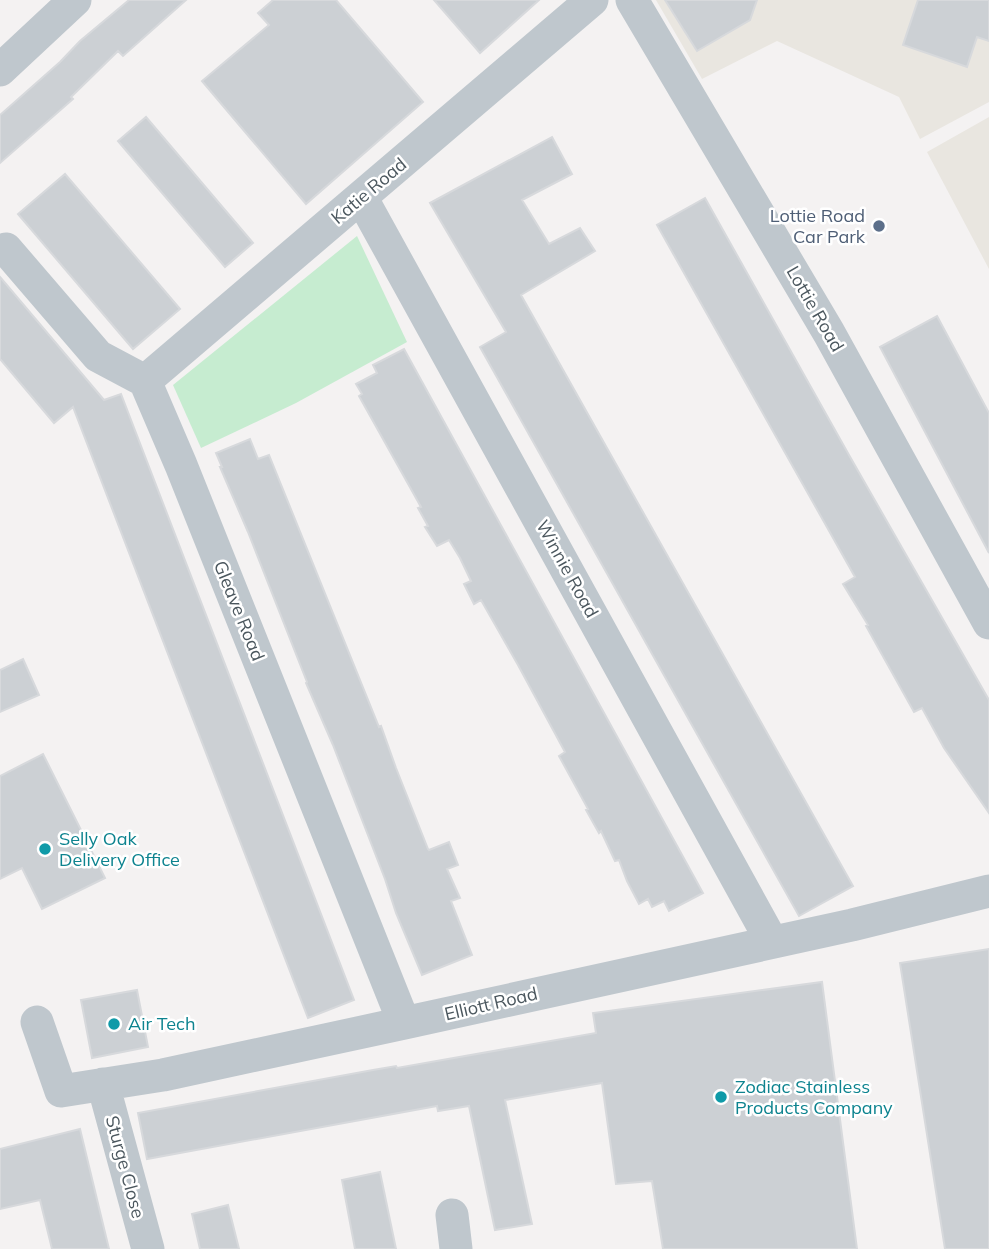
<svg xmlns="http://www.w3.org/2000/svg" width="989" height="1249" viewBox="0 0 989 1249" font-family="Mulish,sans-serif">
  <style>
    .commercial { fill: #e9e6e0 }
    .green { fill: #c6ecd0 }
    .building { fill: #ccd0d4; stroke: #d7d9dc; stroke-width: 2 }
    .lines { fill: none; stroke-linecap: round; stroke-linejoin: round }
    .minor { stroke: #bfc7cd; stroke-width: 33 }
    .service-dot { fill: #5c6f8a; stroke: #fff; stroke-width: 2.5 }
    .culture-dot { fill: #0f9aa8; stroke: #fff; stroke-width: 2.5 }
    .labels { text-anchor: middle; stroke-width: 5; stroke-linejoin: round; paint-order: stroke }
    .street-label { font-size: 18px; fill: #4b575e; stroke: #fff }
    .service-label { font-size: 18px; fill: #4e5e75; stroke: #fff; text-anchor: end }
    .culture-label { font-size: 18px; fill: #0d838f; stroke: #fff; text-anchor: start }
  </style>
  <rect width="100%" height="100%" fill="#f4f2f2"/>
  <!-- commercial -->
  <path class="commercial" d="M656,0H989V102L920,139L899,97L777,41L702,79Z
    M989,117V269L927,152Z"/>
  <!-- green -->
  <path class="green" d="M357,236L407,342L296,403L201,448L173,385Z"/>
  <!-- building -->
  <path class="building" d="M129,0H186L123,56L118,51L71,97L73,99L0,163V115L60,62L80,41Z
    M273,0H336L423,102L306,204L202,81L269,25L258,13Z
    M434,0H539L480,53Z
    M665,0H757L750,20L697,51Z
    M918,0H989V41L977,37L967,67L903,45Z
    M146,117L253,243L225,267L118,141Z
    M552,137L572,174L522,200L549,244L580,228L595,251L521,295L853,886L799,916L480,347L506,332L430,203Z
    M65,174L180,309L133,349L18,214Z
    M705,198L849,455L989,700V813L944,748L922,708L914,712L866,626L868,625L843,584L855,577L657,225Z
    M0,277L104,400L121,394L354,1000L308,1018L73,407L54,423L0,359Z
    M937,316L989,413V553L880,347Z
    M404,349L703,893L669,911L664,901L652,907L648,899L639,904L627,881L619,860L615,861L601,831L599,833L586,810L588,809L559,756L565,752L518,665L481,600L474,604L464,584L471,581L460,558L449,540L437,546L425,527L428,526L418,508L421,507L359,396L362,394L356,384L377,373L373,365Z
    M250,439L258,459L269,455L379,727L381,726L396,768L428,849L429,850L449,842L458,865L447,869L460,898L451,901L472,955L422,975L396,913L385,879L333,745L306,683L307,682L248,532L220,467H222L216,453Z
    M23,659L39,695L0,712V670Z
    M43,754L105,878L42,909L22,868L0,879V776Z
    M989,949V1249H945L900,963Z
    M822,982L857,1249H663L652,1181L616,1184L602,1083L505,1100L532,1224L495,1230L469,1106L438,1111L437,1106L147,1159L138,1113L373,1070L396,1066L397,1068L596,1033L593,1013Z
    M137,990L148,1047L92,1058L81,1000Z
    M80,1129L109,1249H52L40,1200L0,1209V1149Z
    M380,1172L396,1249H355L342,1180Z
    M228,1205L239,1249H200L192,1214Z"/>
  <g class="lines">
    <!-- minor -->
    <path class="minor" d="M632,0L829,333L989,623
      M0,70L75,0
      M361,197L772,942
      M6,249L98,356L145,381L181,465L404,1023
      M145,381L592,0
      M37,1022L61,1091L163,1075L404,1023L852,925L989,891
      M103,1084L148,1249
      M452,1215L456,1249"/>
  </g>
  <!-- markers -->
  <circle class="service-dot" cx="879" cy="226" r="7"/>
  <g class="culture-dot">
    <circle cx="45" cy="849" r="7"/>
    <circle cx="114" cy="1024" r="7"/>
    <circle cx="721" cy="1097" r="7"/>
  </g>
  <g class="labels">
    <!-- street labels -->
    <g class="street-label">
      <text transform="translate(369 191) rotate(-40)" y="6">Katie Road</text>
      <text transform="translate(815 309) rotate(60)" y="6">Lottie Road</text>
      <text transform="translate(567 569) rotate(61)" y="6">Winnie Road</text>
      <text transform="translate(239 611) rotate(68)" y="6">Gleave Road</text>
      <text transform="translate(491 1004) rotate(-13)" y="6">Elliott Road</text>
      <text transform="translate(125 1167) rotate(75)" y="6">Sturge Close</text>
    </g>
    <!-- service labels -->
    <g class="service-label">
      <text x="865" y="222">Lottie Road<tspan x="865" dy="21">Car Park</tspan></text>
    </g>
    <!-- culture labels -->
    <g class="culture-label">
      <text x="59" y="845">Selly Oak<tspan x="59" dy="21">Delivery Office</tspan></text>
      <text x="128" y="1030">Air Tech</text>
      <text x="735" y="1093">Zodiac Stainless<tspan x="735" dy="21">Products Company</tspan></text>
    </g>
  </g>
</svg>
